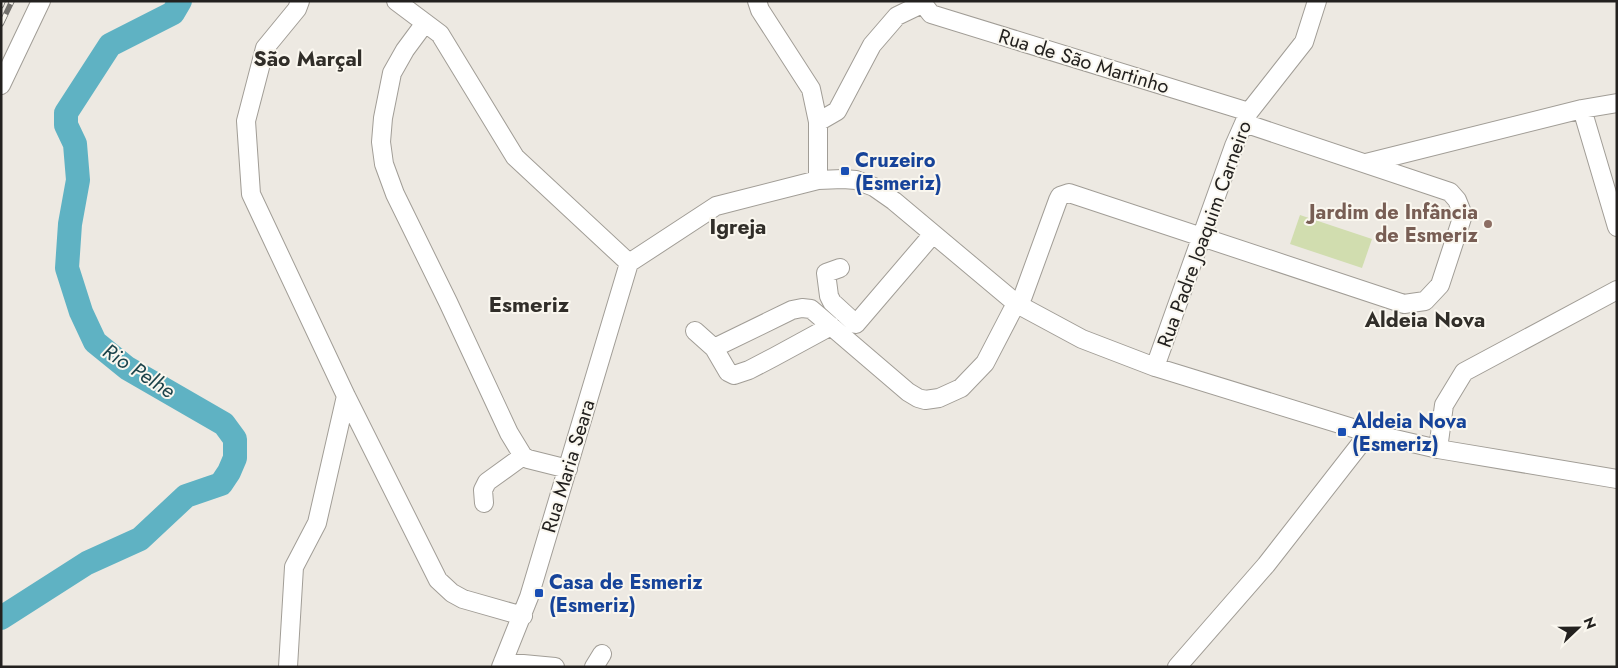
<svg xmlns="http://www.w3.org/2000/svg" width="1618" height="668" viewBox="0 0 1618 668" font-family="Jost,sans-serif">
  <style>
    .green { fill: #d1ddaf }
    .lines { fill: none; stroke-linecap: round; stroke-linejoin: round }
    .river { stroke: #5fb2c3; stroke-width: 24 }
    .minor-casing { stroke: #a19d96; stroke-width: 20 }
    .minor { stroke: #fff; stroke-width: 18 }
    .rail-casing { stroke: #72706c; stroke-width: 5.5 }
    .rail { stroke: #faf7ef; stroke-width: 4; stroke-dasharray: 11; stroke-linecap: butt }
    .transit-dot { fill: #1a4fb4; stroke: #faf7ef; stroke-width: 2 }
    .education-dot { fill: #8d6e63; stroke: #faf7ef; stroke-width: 2 }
    .labels { text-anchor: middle; stroke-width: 4; stroke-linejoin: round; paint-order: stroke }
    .street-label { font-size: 20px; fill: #23211f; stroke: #faf7ef }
    .transit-label { font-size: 20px; font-weight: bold; fill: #164399; stroke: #faf7ef; text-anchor: start }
    .education-label { font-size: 20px; font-weight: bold; fill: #785e54; stroke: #faf7ef; text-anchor: end }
    .neighbourhood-label { font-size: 21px; font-weight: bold; fill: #312e29; stroke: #faf7ef }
    .water-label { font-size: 21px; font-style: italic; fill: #1d444b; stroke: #faf7ef }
    .quarter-label { font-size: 22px; font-weight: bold; fill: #312e29; stroke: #faf7ef }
  </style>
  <rect width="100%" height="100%" fill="#ede9e2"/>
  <!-- green -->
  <path class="green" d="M1300,215L1372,239L1362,268L1290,244Z"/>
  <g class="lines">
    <!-- river -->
    <path class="river" d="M1,618L87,563L140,539L186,496L221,484L229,472L235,458V439L224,424L127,368L95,342L81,312L67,268L70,224L78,180L75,144L66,125V113L110,45L173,13L180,1"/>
    <defs>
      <path id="minor" d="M300,1L297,9L265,48L246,121L251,194L346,396L438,580L452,593L463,599L523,616
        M396,1L440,34L515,157L629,263
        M757,1L760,10L811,89L818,122V180
        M921,1L931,14L1249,112
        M425,23L405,50L392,73L383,118L381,142L384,164L395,194L448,302L509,433L523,456L528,459L568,469
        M1,85L41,1
        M1582,109L1617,227
        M818,122L837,111L872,45L897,16L922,4
        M1366,163L1582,109L1617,103
        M629,263L716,206L818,180L843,179L856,180L874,187L894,201L1017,304L1082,339L1155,367L1369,433L1438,449L1617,479
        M840,268L826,273L829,296L832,302L856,324L933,234
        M695,331L714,348L728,372L734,375L749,370L774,357L831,326
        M714,348L792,310L802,308L811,309L908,392L918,398L925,400L939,398L961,388L985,363L1012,311L1023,296L1058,200L1060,196L1069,193L1404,304L1425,301L1440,285L1463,215L1457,200L1450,192L1244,123
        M1155,367L1234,146L1249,112L1304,42L1317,1
        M1438,449L1444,405L1464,372L1617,290
        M484,503L483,490L487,482L523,456
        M503,662L555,667
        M288,667L294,567L317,523L346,396
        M501,667L529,597L629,263
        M594,667L602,654
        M1177,667L1266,565L1369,433"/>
    </defs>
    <!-- minor casing -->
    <use href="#minor" class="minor-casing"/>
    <!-- minor -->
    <use href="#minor" class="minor"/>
    <defs>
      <path id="rail" d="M1,6L3,1
        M1,24L12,1"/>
    </defs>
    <!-- rail casing -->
    <use href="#rail" class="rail-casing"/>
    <!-- rail -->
    <use href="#rail" class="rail"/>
  </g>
  <!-- markers -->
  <g class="transit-dot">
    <rect x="840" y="166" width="10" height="10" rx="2.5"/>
    <rect x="1337" y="427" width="10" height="10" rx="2.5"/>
    <rect x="534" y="588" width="10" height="10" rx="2.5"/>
  </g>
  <circle class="education-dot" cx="1488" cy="224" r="5"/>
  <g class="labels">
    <!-- street labels -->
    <g class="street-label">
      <text transform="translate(1084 61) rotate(17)" y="7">Rua de São Martinho</text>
      <text transform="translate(1204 234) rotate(-70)" y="7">Rua Padre Joaquim Carneiro</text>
      <text transform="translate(568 466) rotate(-73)" y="7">Rua Maria Seara</text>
    </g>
    <!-- transit labels -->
    <g class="transit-label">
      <text x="855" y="167">Cruzeiro<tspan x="855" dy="23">(Esmeriz)</tspan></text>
      <text x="1352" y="428">Aldeia Nova<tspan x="1352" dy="23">(Esmeriz)</tspan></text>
      <text x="549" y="589">Casa de Esmeriz<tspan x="549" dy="23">(Esmeriz)</tspan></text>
    </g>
    <!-- education labels -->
    <g class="education-label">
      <text x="1478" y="219">Jardim de Infância<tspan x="1478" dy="23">de Esmeriz</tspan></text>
    </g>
    <!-- neighbourhood labels -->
    <g class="neighbourhood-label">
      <text x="308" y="66">São Marçal</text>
      <text x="738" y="234">Igreja</text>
      <text x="1425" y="327">Aldeia Nova</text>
    </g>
    <!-- water labels -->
    <g class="water-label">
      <text transform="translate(139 371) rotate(33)" y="7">Rio Pelhe</text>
    </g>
    <!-- quarter labels -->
    <g class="quarter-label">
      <text x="529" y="312">Esmeriz</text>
    </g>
  </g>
  <!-- border -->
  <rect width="1618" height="668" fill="none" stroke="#23211f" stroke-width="5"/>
  <!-- north arrow -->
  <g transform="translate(1578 628) rotate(68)" stroke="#faf7ef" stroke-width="4" paint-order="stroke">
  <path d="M0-4L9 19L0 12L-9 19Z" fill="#23211f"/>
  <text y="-8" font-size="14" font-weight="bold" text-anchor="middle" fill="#23211f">N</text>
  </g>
</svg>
